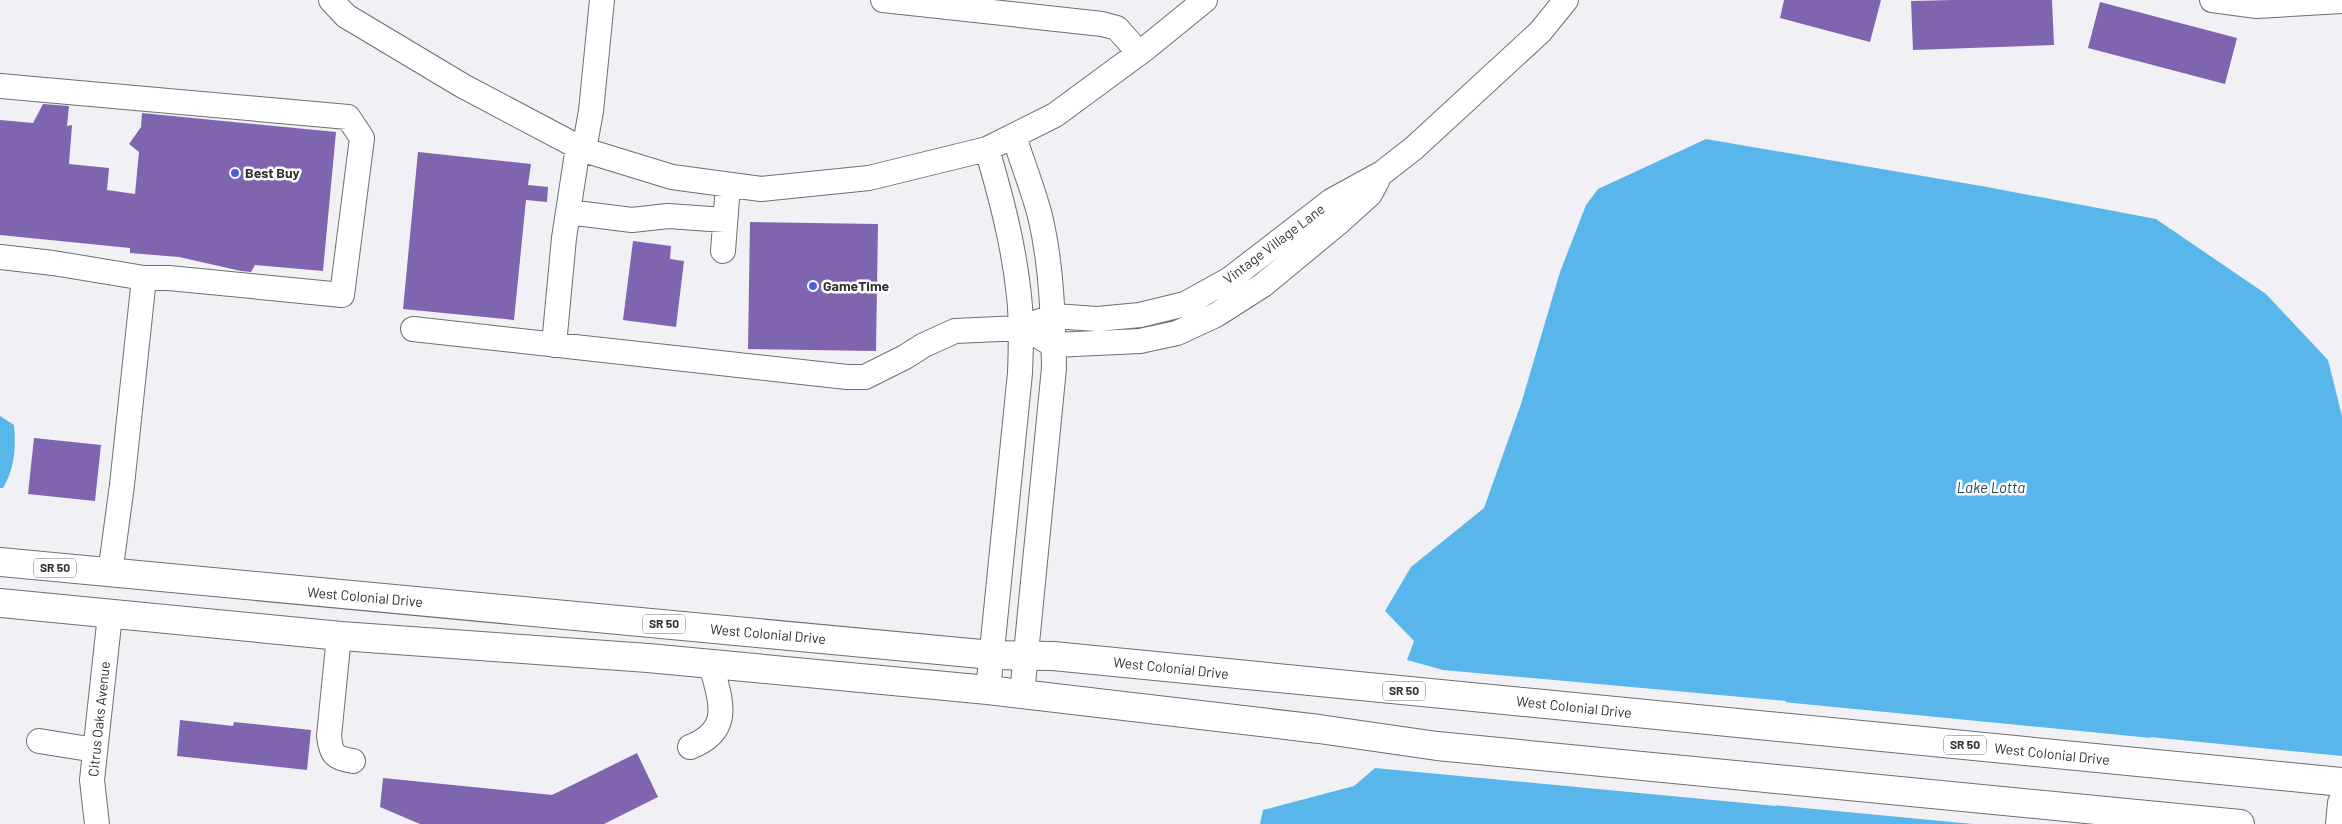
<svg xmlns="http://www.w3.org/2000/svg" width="2342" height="824" viewBox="0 0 2342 824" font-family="Barlow,sans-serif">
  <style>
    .water { fill: #59b6eb }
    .pier { fill: #f1f0f5 }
    .building { fill: #7f64b0 }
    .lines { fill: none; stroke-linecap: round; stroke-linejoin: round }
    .minor-casing { stroke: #6f6e71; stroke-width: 26 }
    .highway-casing { stroke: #6f6e71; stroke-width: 30 }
    .minor { stroke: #fff; stroke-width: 24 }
    .highway { stroke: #fff; stroke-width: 28 }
    .poi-dot { fill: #4d60d5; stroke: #fff; stroke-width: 2 }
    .labels { text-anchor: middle; stroke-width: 5; stroke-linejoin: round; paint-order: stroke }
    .shield { fill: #fff; stroke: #6f6f70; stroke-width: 1 }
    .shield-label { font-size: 12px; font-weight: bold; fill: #313133 }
    .poi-label { font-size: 14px; font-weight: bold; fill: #313133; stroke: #fff; text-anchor: start }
    .street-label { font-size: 14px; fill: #313133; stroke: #fff }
    .water-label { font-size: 15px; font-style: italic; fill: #234a61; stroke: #fff }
  </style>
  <rect width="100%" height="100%" fill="#f1f0f5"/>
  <!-- water -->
  <path class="water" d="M1706,139L1987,187L2156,219L2266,294L2328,360L2342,416V756L2150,737L2140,824H1260L1263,810L1354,786L1375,768L1776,806L1786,701L1443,670L1407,660L1414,641L1385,611L1411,567L1484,508L1521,404L1560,272L1586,205L1598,189Z
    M0,416L14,425C16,447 15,468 3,488H0Z"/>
  <!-- pier -->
  <path class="pier" d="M1783,702L2151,738L2142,824H1973L1773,805Z"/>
  <!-- building -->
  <path class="building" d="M1784,0H1881L1870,42L1780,18Z
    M1954,0H2052L2054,45L1913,50L1911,1Z
    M2100,2L2237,38L2225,84L2088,48Z
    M43,104L69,106L67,126L72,125L69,164L109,168L107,190L135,194L139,152L129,144L141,127L142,113L336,132L323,271L255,265L251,272L241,271L179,257L130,253V248L0,235V120L33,123Z
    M418,152L531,164L528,185L548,187L547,202L526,200L514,320L403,309Z
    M750,222L878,224L876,351L748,349Z
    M633,241L671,246L670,259L684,261L676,327L623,320Z
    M34,438L101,445L95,501L28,494Z
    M180,720L233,726L234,722L311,730L307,770L177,756Z
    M637,753L658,797L604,824H420L380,807L383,778L552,795Z"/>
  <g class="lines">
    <defs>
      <path id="minor" d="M331,0L346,16L463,86L584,150L672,177L761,189L869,178L987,149L1055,115L1146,48L1205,0
        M883,0L1102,24L1117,28L1139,53
        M2212,0L2257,6L2342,1
        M0,86L348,117L362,138L342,295L169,278H144
        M1014,136C1022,162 1033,189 1040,216C1052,266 1053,317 1054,368L1022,694
        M987,149C1001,197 1014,246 1019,296C1022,322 1021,347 1020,373L988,690
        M584,150L591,111L602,0
        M568,212L632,220L668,216L725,220
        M723,251L728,185
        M0,257L53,263L144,278L122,485L110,574
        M413,329L847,377H865L905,357L924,345L955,331L1021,328L1054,316L1097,319L1140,315L1185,304L1230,279L1331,201L1382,173L1414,148L1540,32L1566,0
        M1040,337L1053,345L1140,341L1177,333L1216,315L1263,285L1338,223L1370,194L1377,181
        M554,345L564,238L578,147
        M339,636L329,736C331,754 334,758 353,761
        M39,741L95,750
        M690,747C734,730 720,700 711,664
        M97,824L92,780L110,615"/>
      <path id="highway" d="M0,562L992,655L1053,656L2342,782
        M0,603L341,636L648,658L988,690L1319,729L1437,746L2240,824
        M2340,824L2342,803"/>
    </defs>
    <!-- minor casing -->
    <use href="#minor" class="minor-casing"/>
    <!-- highway casing -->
    <use href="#highway" class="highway-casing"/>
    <!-- minor -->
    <use href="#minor" class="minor"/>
    <!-- highway -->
    <use href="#highway" class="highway"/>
  </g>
  <!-- markers -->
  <g class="poi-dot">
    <circle cx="235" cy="173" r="5"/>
    <circle cx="813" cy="286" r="5"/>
  </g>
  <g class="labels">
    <!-- shield labels -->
    <g class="shield">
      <rect x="34" y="558.5" width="42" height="19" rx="4"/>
      <rect x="643" y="614.5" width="42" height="19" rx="4"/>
      <rect x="1383" y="681.5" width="42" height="19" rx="4"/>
      <rect x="1944" y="735.5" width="42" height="19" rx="4"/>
    </g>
    <g class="shield-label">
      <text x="55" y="572">SR 50</text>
      <text x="664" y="628">SR 50</text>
      <text x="1404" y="695">SR 50</text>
      <text x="1965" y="749">SR 50</text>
    </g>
    <!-- poi labels -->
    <g class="poi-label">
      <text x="245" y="178">Best Buy</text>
      <text x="823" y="291">GameTime</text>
    </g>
    <!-- street labels -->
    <g class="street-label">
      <text transform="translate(1274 244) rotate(-37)" y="5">Vintage Village Lane</text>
      <text transform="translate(365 597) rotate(5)" y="5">West Colonial Drive</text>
      <text transform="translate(768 634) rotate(5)" y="5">West Colonial Drive</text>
      <text transform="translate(1171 668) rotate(6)" y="5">West Colonial Drive</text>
      <text transform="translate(1574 707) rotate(6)" y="5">West Colonial Drive</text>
      <text transform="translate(99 719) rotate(-84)" y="5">Citrus Oaks Avenue</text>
      <text transform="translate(2052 754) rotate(6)" y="5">West Colonial Drive</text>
    </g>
    <!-- water labels -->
    <g class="water-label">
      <text x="1991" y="493">Lake Lotta</text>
    </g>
  </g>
</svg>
